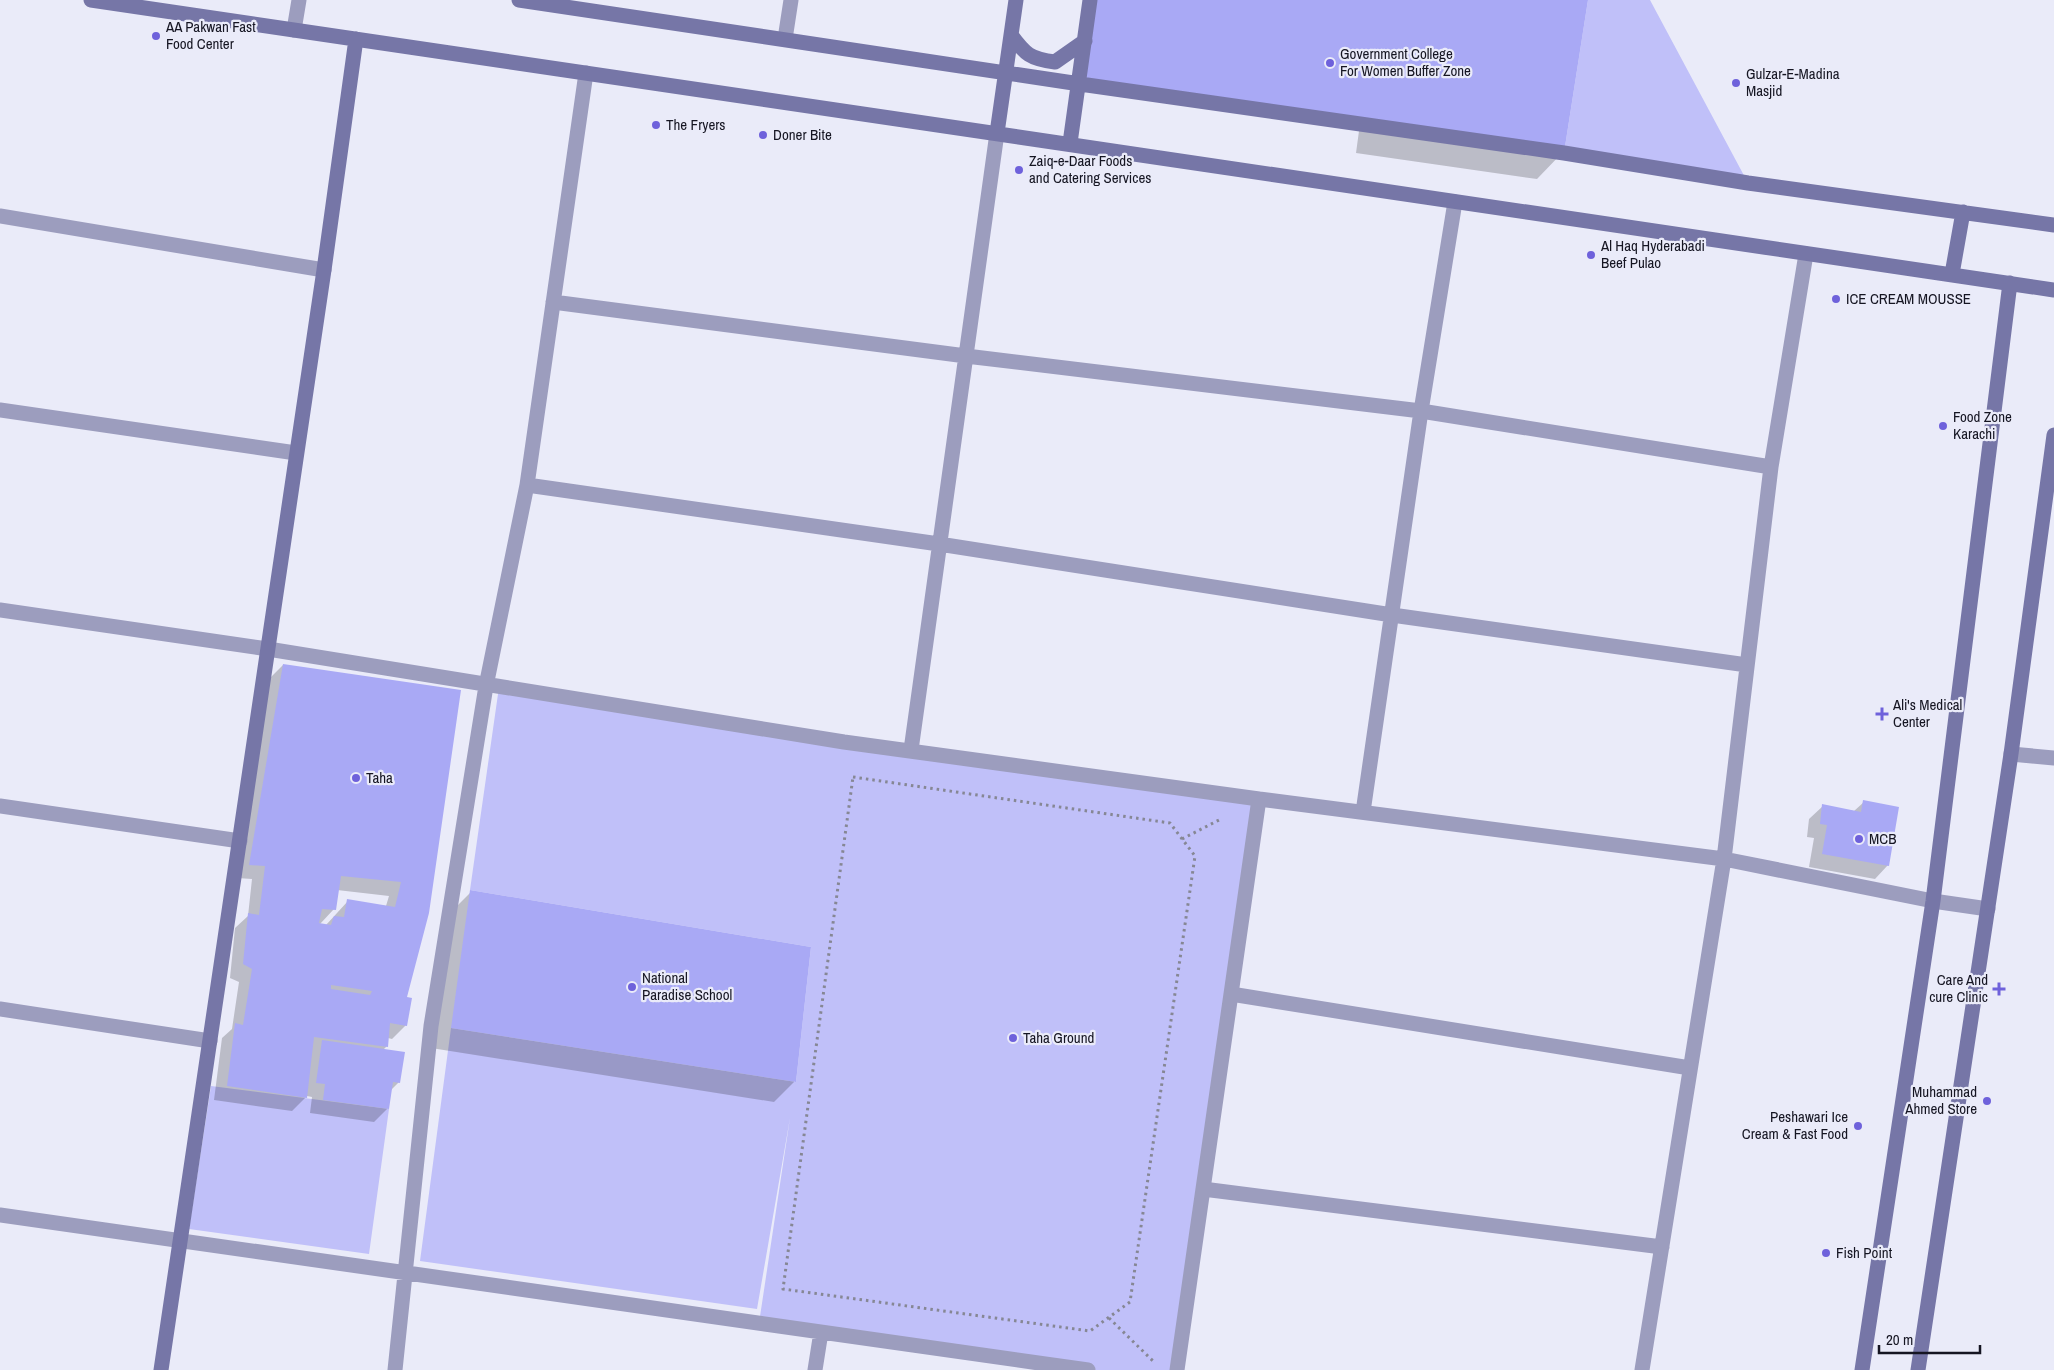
<svg xmlns="http://www.w3.org/2000/svg" width="2054" height="1370" viewBox="0 0 2054 1370" font-family="'Archivo Narrow',sans-serif">
  <style>
    .green { fill: #c0c0f9 }
    .shadow { fill: #0003; fill-rule: evenodd }
    .building { fill: #a9a9f5; fill-rule: evenodd }
    .lines { fill: none; stroke-linecap: round; stroke-linejoin: round }
    .path { stroke: #868794; stroke-width: 3; stroke-dasharray: 2.5 4; stroke-linecap: butt }
    .street { stroke: #9c9dbe; stroke-width: 15 }
    .secondary { stroke: #7676a7; stroke-width: 15 }
    .poi-dot { fill: #6e61db; stroke: #eaebf9; stroke-width: 2 }
    .labels { text-anchor: middle; stroke-width: 4.5; stroke-linejoin: round; paint-order: stroke }
    .poi-label { font-size: 15px; fill: #151522; stroke: #eaebf9; text-anchor: start }
  </style>
  <rect width="100%" height="100%" fill="#eaebf9"/>
  <!-- green -->
  <path class="green" d="M1588,0H1650L1748,183L1564,153Z
    M499,687L1259,799L1177,1370H1088L759,1323L790,1118L757,1309L420,1261L451,1028L796,1082L811,947L470,890Z
    M211,1086L389,1109L369,1254L189,1229Z"/>
  <!-- shadow -->
  <path class="shadow" d="M1587,0L1563,152L1537,179L1356,153L1359,131Z
    M283,665L459,691L406,998V1025L392,1039L388,1038L387,1046L383,1050L399,1082L390,1091L388,1108L374,1122L310,1113L312,1097L307,1096L292,1111L214,1100L222,1038L232,1029L239,982L230,978L235,928L248,916L252,879L237,878L269,679ZM337,890L389,896L386,906L348,901L326,925L320,924L334,909Z
    M1864,802L1888,865L1875,879L1809,867L1814,838L1807,837L1809,819L1823,806L1854,811Z
    M471,892L810,948L794,1082L774,1102L431,1048L451,912Z"/>
  <!-- building -->
  <path class="building" d="M1090,0H1588L1564,153L1080,84Z
    M283,664L461,690L429,913L407,997L412,998L407,1026L390,1023L388,1047L314,1037L307,1098L227,1086L235,1023L243,1025L252,969L243,964L248,913L259,915L265,866L249,865ZM341,876L401,882L395,907L347,899L344,917L334,916L331,925L319,923L322,909L336,910ZM331,985L372,991L370,995L331,989Z
    M1863,800L1899,807L1889,866L1822,854L1827,825L1820,824L1822,804L1861,812Z
    M470,890L811,947L796,1082L451,1028Z
    M322,1040L405,1052L400,1083L393,1082L389,1109L323,1100L325,1084L316,1083Z"/>
  <g class="lines">
    <!-- path -->
    <path class="path" d="M853,777L1170,823L1195,856L1130,1302L1090,1331L783,1289Z
      M1182,839L1219,820
      M1109,1318L1153,1361"/>
    <!-- street -->
    <path class="street" d="M294,30L299,0
      M785,39L791,0
      M0,216L324,270
      M553,302L966,356L1421,411L1771,467
      M0,410L296,453
      M527,485L939,544L1392,615L1747,665
      M0,610L268,649L844,742L1259,799L1724,859L1933,901L1988,909
      M911,750L997,133
      M2011,754L2054,758
      M0,806L240,841
      M1363,812L1421,411L1455,202
      M1231,994L1690,1068
      M0,1009L210,1041
      M1203,1189L1662,1247
      M0,1215L1088,1370
      M395,1370L431,1026L486,686L527,485L586,73
      M815,1370L821,1332
      M1177,1370L1259,799
      M1642,1370L1724,859L1771,467L1806,254"/>
    <!-- secondary -->
    <path class="secondary" d="M91,0L2054,290
      M519,0L1080,84L1564,153L1748,183L2054,225
      M1011,35C1025,54 1030,59 1055,62L1085,41
      M997,133L1016,0
      M1070,143L1090,0
      M1952,274L1963,212
      M161,1370L324,270L356,39
      M1862,1370L1933,901L2010,283
      M1918,1370L2011,754L2054,435"/>
  </g>
  <!-- markers -->
  <g class="poi-dot">
    <circle cx="156" cy="36" r="5"/>
    <circle cx="1330" cy="63" r="5"/>
    <circle cx="1736" cy="83" r="5"/>
    <circle cx="656" cy="125" r="5"/>
    <circle cx="763" cy="135" r="5"/>
    <circle cx="1019" cy="170" r="5"/>
    <circle cx="1591" cy="255" r="5"/>
    <circle cx="1836" cy="299" r="5"/>
    <circle cx="1943" cy="426" r="5"/>
    <path d="M1879.5 706.5h5v5h5v5h-5v5h-5v-5h-5v-5h5z"/>
    <circle cx="356" cy="778" r="5"/>
    <circle cx="1859" cy="839" r="5"/>
    <circle cx="632" cy="987" r="5"/>
    <path d="M1996.5 981.5h5v5h5v5h-5v5h-5v-5h-5v-5h5z"/>
    <circle cx="1013" cy="1038" r="5"/>
    <circle cx="1987" cy="1101" r="5"/>
    <circle cx="1858" cy="1126" r="5"/>
    <circle cx="1826" cy="1253" r="5"/>
  </g>
  <g class="labels">
    <!-- poi labels -->
    <g class="poi-label">
      <text x="166" y="32">AA Pakwan Fast<tspan x="166" dy="17">Food Center</tspan></text>
      <text x="1340" y="59">Government College<tspan x="1340" dy="17">For Women Buffer Zone</tspan></text>
      <text x="1746" y="79">Gulzar-E-Madina<tspan x="1746" dy="17">Masjid</tspan></text>
      <text x="666" y="130">The Fryers</text>
      <text x="773" y="140">Doner Bite</text>
      <text x="1029" y="166">Zaiq-e-Daar Foods<tspan x="1029" dy="17">and Catering Services</tspan></text>
      <text x="1601" y="251">Al Haq Hyderabadi<tspan x="1601" dy="17">Beef Pulao</tspan></text>
      <text x="1846" y="304">ICE CREAM MOUSSE</text>
      <text x="1953" y="422">Food Zone<tspan x="1953" dy="17">Karachi</tspan></text>
      <text x="1893" y="710">Ali's Medical<tspan x="1893" dy="17">Center</tspan></text>
      <text x="366" y="783">Taha</text>
      <text x="1869" y="844">MCB</text>
      <text x="642" y="983">National<tspan x="642" dy="17">Paradise School</tspan></text>
      <text x="1988" y="985" text-anchor="end">Care And<tspan x="1988" dy="17">cure Clinic</tspan></text>
      <text x="1023" y="1043">Taha Ground</text>
      <text x="1977" y="1097" text-anchor="end">Muhammad<tspan x="1977" dy="17">Ahmed Store</tspan></text>
      <text x="1848" y="1122" text-anchor="end">Peshawari Ice<tspan x="1848" dy="17">Cream &amp; Fast Food</tspan></text>
      <text x="1836" y="1258">Fish Point</text>
    </g>
  </g>
  <!-- scale -->
  <path d="M1879 1345v8h101v-8" fill="none" stroke="#151522" stroke-width="2.5"/>
  <text x="1886" y="1345" font-size="15" fill="#151522" stroke="#eaebf9" stroke-width="4" paint-order="stroke">20 m</text>
</svg>
